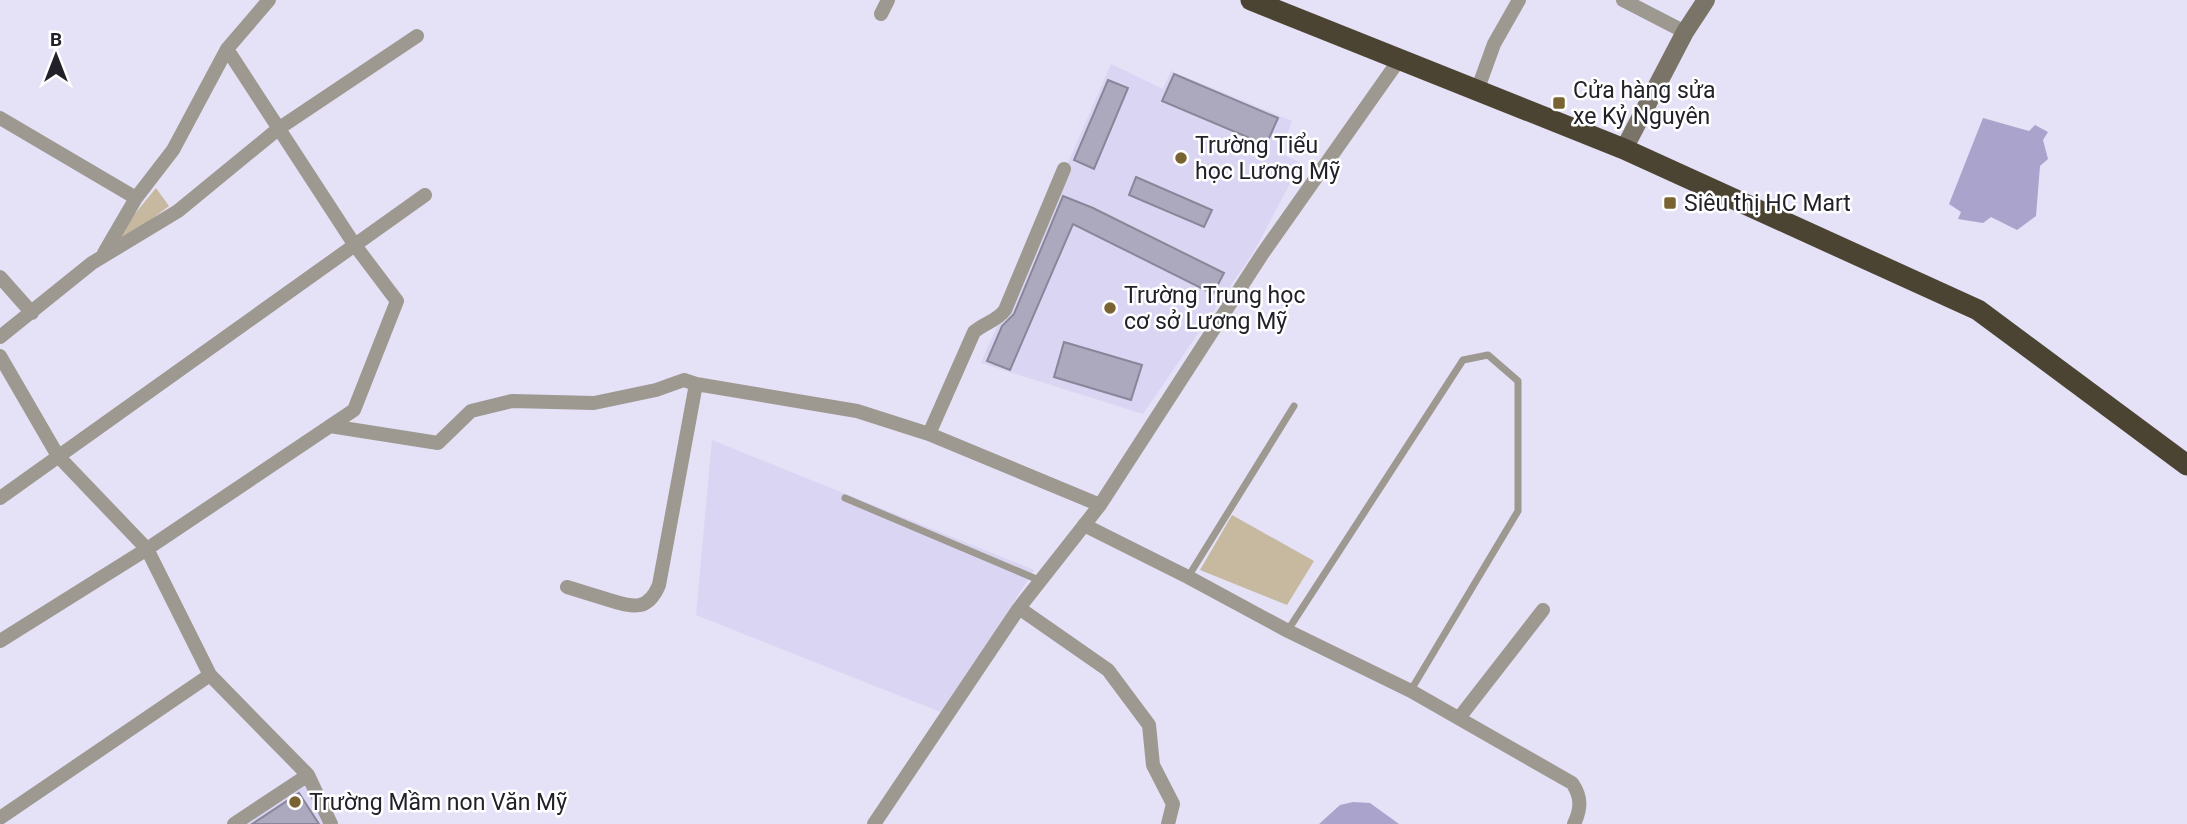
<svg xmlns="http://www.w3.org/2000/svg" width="2187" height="824" viewBox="0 0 2187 824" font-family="Roboto,sans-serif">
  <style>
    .built { fill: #dad5f2 }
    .green { fill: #c6b9a0 }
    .water { fill: #aaa3cb }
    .building { fill: #aca9be; stroke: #89869a; stroke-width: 2 }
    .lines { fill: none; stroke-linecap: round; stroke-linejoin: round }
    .lane { stroke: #9d9890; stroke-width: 7 }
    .street { stroke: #9d9890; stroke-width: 14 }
    .secondary { stroke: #7a7367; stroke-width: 18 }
    .highway { stroke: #4c4433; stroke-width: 21 }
    .poi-dot { fill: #7a6333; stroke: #fff; stroke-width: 2.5 }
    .labels { text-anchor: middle; stroke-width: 5; stroke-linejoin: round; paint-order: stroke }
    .poi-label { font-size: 23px; fill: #222129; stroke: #fff; text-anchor: start }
  </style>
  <rect width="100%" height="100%" fill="#e5e1f7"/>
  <!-- built -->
  <path class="built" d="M1111,64L1163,89L1171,71L1292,121L1280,153L1301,163L1253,253L1143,414L981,363Z
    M712,440L1034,570L943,713L696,615Z
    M305,780L326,824H244Z"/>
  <!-- green -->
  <path class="green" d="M156,188L169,206L128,237L119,238L120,232Z
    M1232,515L1314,561L1287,605L1200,570Z"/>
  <!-- water -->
  <path class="water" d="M1983,118L2029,131L2035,125L2048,132L2043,140L2048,159L2040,166L2036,216L2017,230L1991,217L1983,223L1958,219L1961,212L1949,204Z
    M1353,802L1370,803L1399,824H1319L1340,805Z"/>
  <!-- building -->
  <path class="building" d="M1174,74L1278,118L1266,145L1162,101Z
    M1108,80L1128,88L1094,169L1074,160Z
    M1136,177L1212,210L1204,227L1129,195Z
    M1063,196L1093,208L1224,273L1213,294L1073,224L1010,370L987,361L1002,326L1014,314Z
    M1064,342L1142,365L1131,400L1054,377Z
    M299,793L319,824H252Z"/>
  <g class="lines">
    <!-- lane -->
    <path class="lane" d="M845,498L1041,581
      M1188,577L1294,406
      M1288,630L1463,360L1488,355L1518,381V511L1411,690"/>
    <!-- street -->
    <path class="street" d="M1623,0L1685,32
      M881,14L888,0
      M1477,91L1494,44L1519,0
      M0,118L136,198
      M104,253L136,198L173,150L227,49L269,0
      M0,277L32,313
      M0,337L92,263L178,211L278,129L417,36
      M0,356L58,456L147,549L210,675L308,775L331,824
      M330,426L438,443L471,411L512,401L594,403L656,390L684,380L696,384L857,411L929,434L1100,505
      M929,434L974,332C984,323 997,321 1005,310L1064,169
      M0,498L425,195
      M1084,525L1188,577L1288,631L1411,691L1572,783C1582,797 1581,809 1574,824
      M567,587C580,591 593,595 606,599C630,606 647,614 659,585L696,384
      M1019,608L1108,670L1149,725L1153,765L1173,804L1168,824
      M0,641L147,549L354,410L397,301L354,244L227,49
      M1459,718L1543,610
      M0,818L210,675
      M234,824L308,775
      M874,824L1019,608L1100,505L1263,253L1399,60"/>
    <!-- secondary -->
    <path class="secondary" d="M1624,149L1685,32L1706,0"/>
    <!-- highway -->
    <path class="highway" d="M1251,0L1624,149L1978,310L2187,465"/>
  </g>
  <!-- markers -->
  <g class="poi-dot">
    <rect x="1552" y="96" width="14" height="14" rx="3.5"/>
    <circle cx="1181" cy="158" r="7"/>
    <rect x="1663" y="196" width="14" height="14" rx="3.5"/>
    <circle cx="1110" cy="308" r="7"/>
    <circle cx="295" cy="802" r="7"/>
  </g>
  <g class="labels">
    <!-- poi labels -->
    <g class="poi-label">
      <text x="1573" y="98">Cửa hàng sửa<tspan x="1573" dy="26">xe Kỷ Nguyên</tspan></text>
      <text x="1195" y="153">Trường Tiểu<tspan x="1195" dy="26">học Lương Mỹ</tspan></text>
      <text x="1684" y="211">Siêu thị HC Mart</text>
      <text x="1124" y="303">Trường Trung học<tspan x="1124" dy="26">cơ sở Lương Mỹ</tspan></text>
      <text x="309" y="810">Trường Mầm non Văn Mỹ</text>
    </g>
  </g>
  <!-- north arrow -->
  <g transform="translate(56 56)" stroke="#ffffff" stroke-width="5" paint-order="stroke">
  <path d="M0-5L12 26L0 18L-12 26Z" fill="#222129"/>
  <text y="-10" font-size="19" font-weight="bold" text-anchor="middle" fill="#222129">B</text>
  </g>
</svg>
